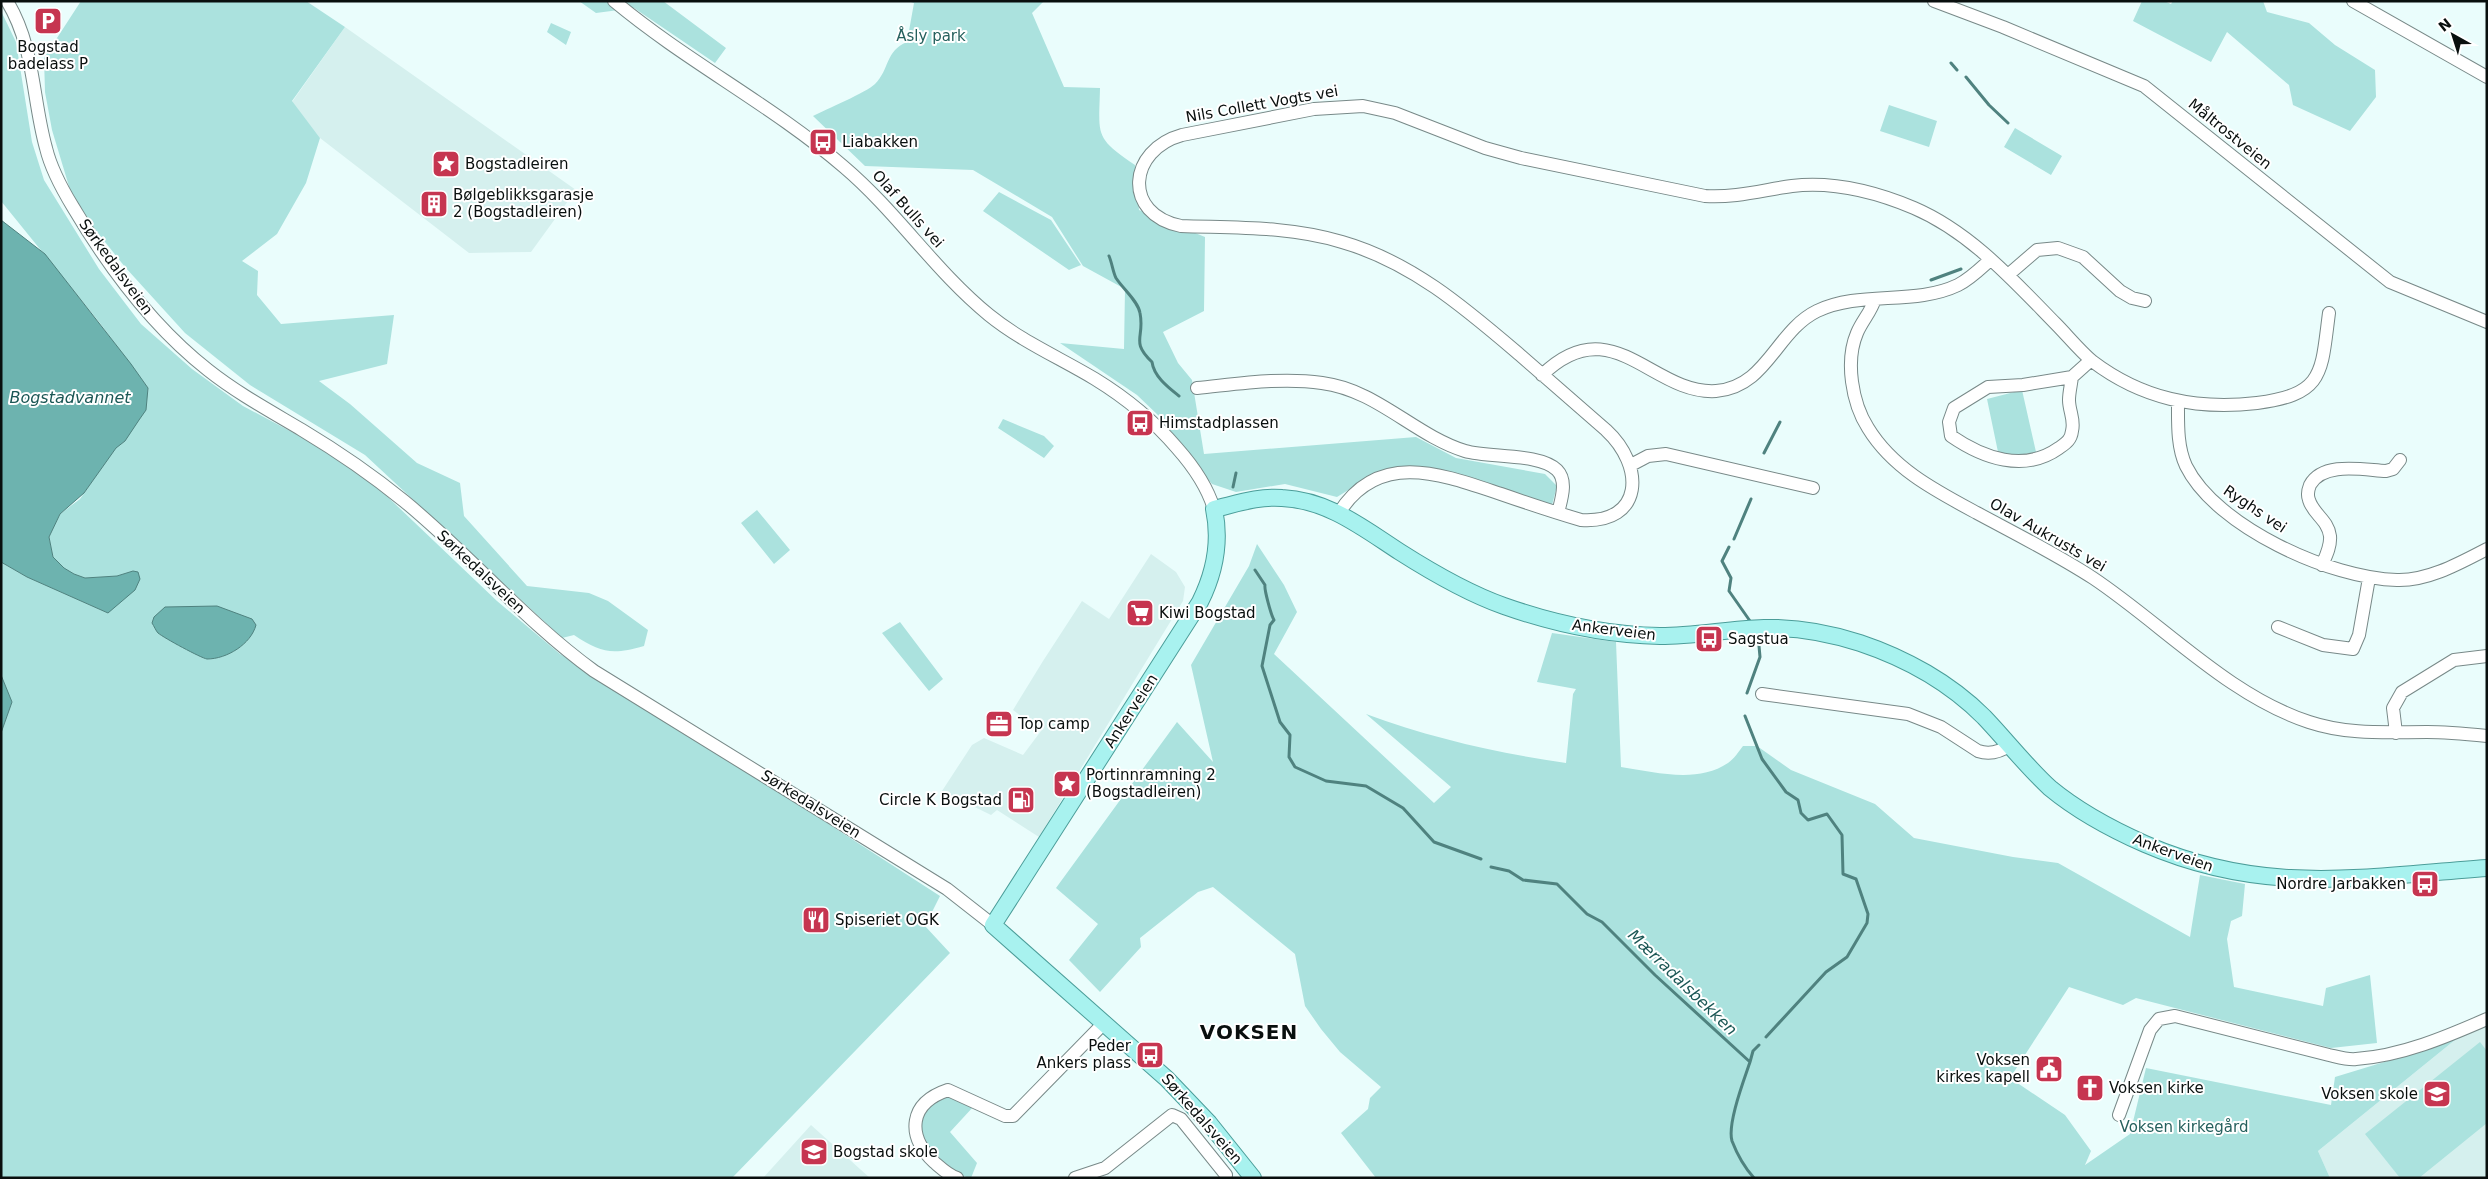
<svg xmlns="http://www.w3.org/2000/svg" width="2488" height="1179" viewBox="0 0 2488 1179" font-family="'DejaVu Sans',sans-serif">
  <style>
    .built { fill: #d5f0ee }
    .green { fill: #abe2de }
    .water { fill: #6db3af; stroke: #4f827f }
    .lines { fill: none; stroke-linecap: round; stroke-linejoin: round }
    .stream { stroke: #4f827f; stroke-width: 3 }
    .minor-casing { stroke: #788988; stroke-width: 14 }
    .major-casing { stroke: #4b9d99; stroke-width: 18 }
    .minor { stroke: #fff; stroke-width: 12 }
    .major { stroke: #a8f2ef; stroke-width: 16 }
    .labels { text-anchor: middle; stroke-width: 4; stroke-linejoin: round; paint-order: stroke }
    .park-label { font-size: 15px; fill: #25605d; stroke: #fff }
    .poi-label { font-size: 15px; fill: #090f0e; stroke: #fff; text-anchor: start }
    .street-label { font-size: 15px; fill: #090f0e; stroke: #fff }
    .water-label { font-size: 16px; font-style: italic; fill: #1b5755; stroke: #fff }
    .district-label { font-size: 20px; font-weight: bold; letter-spacing: 1px; fill: #090f0e; stroke: #fff }
  </style>
  <rect width="100%" height="100%" fill="#eafdfc"/>
  <!-- built -->
  <path class="built" d="M345,27L576,190L531,252L469,253L320,138L292,102Z
    M1151,554L1176,572L1185,587L1183,601L1039,837L997,810L991,815L942,791L972,745L984,738L1023,755L1041,731L1013,710L1043,661L1082,601L1109,619Z
    M2487,1024V1178H2330L2318,1151L2466,1031Z
    M811,1125L870,1178H763Z"/>
  <!-- green -->
  <path class="green" d="M81,1H306L345,27L292,101L320,138L306,183L277,234L242,261L258,271L257,295L281,324L394,315L387,364L319,381L350,404L417,463L460,483L464,516L527,586L589,593L608,601L648,630L644,646C612,655 601,653 574,635L562,638L365,455L250,385L185,333L125,267L74,203L52,130L45,92L44,58Z
    M579,1H663L726,48L715,63L634,8L596,13Z
    M908,1H1044L1032,13L1064,87L1100,88C1099,136 1094,137 1135,165L1139,210L1205,237L1204,311L1163,332L1178,363L1192,380L1204,454L1416,437L1456,458L1545,474L1557,486L1552,505L1450,473L1371,476L1337,497L1285,484L1236,492L1212,484L1186,456L1161,418L1137,395L1060,343L1124,349L1125,289L1083,266L1052,217L973,170L865,166L813,116C825,110 867,92 875,84C890,69 885,51 907,42L914,3Z
    M2142,1H2164L2171,4L2173,1H2263L2267,12L2309,23L2335,45L2375,70L2376,97L2350,131L2293,105L2289,85L2227,32L2211,62L2133,21Z
    M1,11L16,42L32,142L44,180L99,269L141,324L192,369L243,406L318,446L372,482L497,601L560,654L686,732L940,896L925,926L950,953L732,1178H1V733L12,702L1,675V562L27,577L108,613L133,571L117,576L85,578L74,574L64,569L53,557L49,537L60,514L80,499L116,447L125,441L147,396L148,388L99,322L1,201Z
    M551,23L571,32L566,45L547,32Z
    M1889,105L1937,121L1929,147L1880,131Z
    M2015,128L2062,156L2051,175L2004,147Z
    M999,192L1051,220L1081,265L1069,270L983,211Z
    M2022,390L2036,452L2014,456L1998,452L1987,399Z
    M1003,419L1044,436L1054,446L1044,458L998,428Z
    M757,510L790,550L774,564L741,523Z
    M1257,544L1284,585L1297,612L1274,654L1434,803L1451,787L1366,714C1431,738 1497,753 1566,763L1573,694L1576,689L1537,682L1552,633L1616,642L1621,767C1655,772 1697,784 1728,763C1734,759 1739,751 1743,746H1757L1791,770L1875,804L1914,838L2013,857L2058,863L2190,937L2200,875L2245,884L2242,916L2231,921L2227,939L2234,987L2323,1006L2326,988L2370,975L2377,1043L2331,1048L2136,998L2123,1005L2069,987L2010,1078L2065,1115L2091,1151L2085,1165L2130,1134L2146,1068L2331,1105L2335,1077L2394,1059L2466,1031L2318,1151L2330,1178H1376L1341,1133L1368,1109L1370,1098L1381,1087L1340,1052L1321,1029L1305,1006L1295,954L1213,887L1198,892L1140,938L1141,947L1100,992L1069,960L1098,924L1056,888L1177,722L1213,762L1191,665L1249,566Z
    M900,622L943,679L929,691L882,633Z
    M2480,1042L2487,1051V1123L2419,1178H2400L2365,1134Z
    M949,1095L974,1106L950,1132L977,1163L971,1178C948,1174 935,1156 921,1139L922,1112L935,1098Z"/>
  <!-- water -->
  <path class="water" d="M1,220L45,254L131,364L148,388L146,410L139,420L125,441L116,448L84,493L60,514L49,537L53,557L64,568L74,574L85,578L117,576L133,571L138,572L140,579L135,590L108,613L27,577L1,562Z
    M217,606L252,619L256,625C251,644 227,659 207,659C201,658 164,638 158,633C156,631 154,626 152,623L154,617L165,607Z
    M1,675L12,702L1,733Z"/>
  <g class="lines">
    <!-- stream -->
    <path class="stream" d="M1951,63L1957,70
      M1966,77L1989,105L2008,123
      M1109,256C1112,263 1113,272 1116,278C1123,289 1138,301 1140,313C1145,338 1130,341 1152,362C1154,377 1169,388 1179,396
      M1931,280L1961,269
      M1764,453L1780,422
      M1233,487L1236,473
      M1734,539L1751,499
      M1729,547L1722,561L1731,578L1729,591L1750,621
      M1255,570L1265,585C1264,589 1271,615 1274,620L1270,625L1262,666L1280,722L1290,735L1289,757L1295,767L1326,781L1366,786L1403,808L1434,842L1481,859
      M1747,693L1760,657L1759,646
      M1745,716L1762,759L1786,792L1798,800L1801,813L1808,820L1827,814L1842,835L1843,874L1856,879L1868,914L1867,923L1847,957L1826,972L1766,1037
      M1491,867L1509,871L1523,880L1557,884L1587,914L1602,922L1655,975L1750,1062C1744,1080 1727,1124 1732,1141C1737,1154 1745,1168 1754,1178
      M1750,1062L1753,1051L1759,1045"/>
    <defs>
      <path id="minor" d="M7,1C35,47 32,98 46,148C51,169 62,189 73,207C109,268 152,326 208,370C237,393 270,411 302,430C337,451 372,475 404,501C470,555 525,621 594,671L947,889L993,925
        M614,1C687,62 772,105 844,167C897,212 935,271 989,315C1021,341 1060,358 1095,379C1126,398 1154,421 1177,448C1193,466 1207,486 1214,509
        M1934,1L2003,27L2144,86L2390,282L2487,322
        M2353,1L2487,77
        M2008,275L2037,250L2058,248L2083,257L2120,291L2132,298L2145,301
        M1875,299C1871,312 1862,321 1857,333C1845,361 1852,403 1868,428C1893,469 1936,491 1977,513C2016,534 2056,554 2093,578C2162,624 2229,696 2309,722C2348,735 2386,732 2427,732C2447,732 2467,734 2487,736
        M1542,375C1612,307 1652,395 1716,391C1767,387 1776,331 1817,311C1861,290 1914,306 1958,285C1970,279 1980,269 1990,260
        M2072,377L2023,385L1988,387L1954,408L1949,422L1951,436C1983,458 2024,473 2059,448C2066,443 2071,440 2072,431C2075,420 2069,411 2069,400C2069,393 2071,385 2072,377L2091,360
        M1197,388C1238,384 1281,377 1322,383C1377,390 1414,435 1465,451C1489,458 1540,453 1557,470C1568,481 1561,500 1558,513
        M2178,402C2178,423 2177,447 2186,466C2216,527 2332,579 2397,580C2428,581 2460,563 2487,549
        M1631,465L1648,456L1666,454L1813,488
        M1339,513C1379,449 1444,475 1501,494C1527,503 1554,512 1581,520C1644,524 1645,466 1606,430C1577,405 1549,380 1520,355C1466,309 1412,262 1342,242C1289,226 1235,228 1181,226C1122,214 1128,150 1182,135L1314,109L1363,106L1395,113L1485,148L1521,158L1705,196C1735,198 1763,190 1792,186C1834,181 1876,192 1914,208C1970,232 2013,280 2055,323C2067,335 2079,350 2092,361C2142,399 2196,410 2257,403C2325,394 2321,373 2329,313
        M2322,565C2326,556 2331,546 2330,536C2328,520 2313,514 2309,500C2307,495 2308,490 2310,485C2323,461 2364,470 2386,471L2393,469L2400,460
        M2278,627L2323,645L2353,649L2359,635L2369,578
        M1762,694L1908,714L1941,727L1978,751C1990,755 2000,752 2010,745
        M2396,733L2393,708L2402,692L2454,660L2487,656
        M2119,1115L2150,1030L2159,1019L2175,1016L2329,1055C2338,1057 2348,1060 2356,1059C2401,1056 2446,1037 2487,1019
        M957,1178C948,1175 941,1168 934,1162C906,1135 909,1103 948,1090L1005,1116H1013L1105,1022
        M1075,1178L1105,1168L1172,1115L1181,1119L1226,1175"/>
      <path id="major" d="M1253,1178L1209,1123L1167,1079L993,925L1200,602C1215,572 1221,542 1214,509C1236,504 1259,496 1282,498C1328,500 1363,528 1400,552C1433,573 1467,593 1504,606C1555,624 1607,635 1660,636C1695,636 1729,629 1764,628C1796,627 1829,633 1860,643C1905,658 1950,683 1984,717C2006,740 2026,766 2050,788C2079,812 2111,829 2145,844C2265,896 2362,877 2487,868"/>
    </defs>
    <!-- minor casing -->
    <use href="#minor" class="minor-casing"/>
    <!-- major casing -->
    <use href="#major" class="major-casing"/>
    <!-- minor -->
    <use href="#minor" class="minor"/>
    <!-- major -->
    <use href="#major" class="major"/>
  </g>
  <!-- icons -->
  <defs>
    <symbol id="parking-square" viewBox="-11 -11 22 22"><rect x="-9" y="-9" width="18" height="18" rx="4" fill="#c63550" stroke="#fff"/><path d="M-3.5-5.5H1a3.5 3.5 0 0 1 0 7H-1V5.5H-3.5ZM-1-3.4V-.6H.8a1.4 1.4 0 0 0 0-2.8Z" fill="#fff"/></symbol>
    <symbol id="bus-square" viewBox="-11 -11 22 22"><rect x="-9" y="-9" width="18" height="18" rx="4" fill="#c63550" stroke="#fff"/><path d="M-5-6H5V4H4V6H2V4H-2V6H-4V4H-5ZM-3.5-4V0h7V-4ZM-3.5 1.2v1.5H-2V1.2ZM2 1.2v1.5H3.5V1.2Z" fill="#fff"/></symbol>
    <symbol id="sight-square" viewBox="-11 -11 22 22"><rect x="-9" y="-9" width="18" height="18" rx="4" fill="#c63550" stroke="#fff"/><path d="M0-6L1.8-2.2L6-1.7L2.9 1.2L3.7 5.4L0 3.3L-3.7 5.4L-2.9 1.2L-6-1.7L-1.8-2.2Z" fill="#fff"/></symbol>
    <symbol id="building-square" viewBox="-11 -11 22 22"><rect x="-9" y="-9" width="18" height="18" rx="4" fill="#c63550" stroke="#fff"/><path d="M-4-6H4V6H1V3H-1V6H-4ZM-2.5-4.3h1.7v1.8h-1.7ZM.8-4.3h1.7v1.8H.8ZM-2.5-1h1.7V.8h-1.7ZM.8-1h1.7V.8H.8Z" fill="#fff"/></symbol>
    <symbol id="supermarket-square" viewBox="-11 -11 22 22"><rect x="-9" y="-9" width="18" height="18" rx="4" fill="#c63550" stroke="#fff"/><path d="M-6-5.5h2.5l.6 2H6L4.5 2H-2.5L-4.4-4H-6ZM-1.5 3.2a1.3 1.3 0 1 0 .1 0ZM3 3.2a1.3 1.3 0 1 0 .1 0Z" fill="#fff"/></symbol>
    <symbol id="office-square" viewBox="-11 -11 22 22"><rect x="-9" y="-9" width="18" height="18" rx="4" fill="#c63550" stroke="#fff"/><path d="M-6-3h4V-5.5h4V-3h4V5H-6ZM-1-4.5V-3h2v-1.5ZM-6 0V1H6V0Z" fill="#fff"/></symbol>
    <symbol id="fuel-square" viewBox="-11 -11 22 22"><rect x="-9" y="-9" width="18" height="18" rx="4" fill="#c63550" stroke="#fff"/><path d="M-5.5-6h7V0h2V4h1.3V-2.5L3-4.5l.8-.8L6-3V5H2.5V1h-1V6h-7ZM-4.2-4.7v3.2H.2V-4.7Z" fill="#fff"/></symbol>
    <symbol id="restaurant-square" viewBox="-11 -11 22 22"><rect x="-9" y="-9" width="18" height="18" rx="4" fill="#c63550" stroke="#fff"/><path d="M-5-6h1v4h1v-4h1v4h1v-4h1v5L-1.5 .5V6h-2V.5L-5-1ZM5-6V6H3V1.5H1.5Q1.5-4 5-6Z" fill="#fff"/></symbol>
    <symbol id="civic-square" viewBox="-11 -11 22 22"><rect x="-9" y="-9" width="18" height="18" rx="4" fill="#c63550" stroke="#fff"/><path d="M-.6-6.5H3V-4.5H.6V-3L4-1V1h2V6H-6V1h2V-1L-.6-3ZM-1.2 2.5V6h2.4V2.5Z" fill="#fff"/></symbol>
    <symbol id="church-square" viewBox="-11 -11 22 22"><rect x="-9" y="-9" width="18" height="18" rx="4" fill="#c63550" stroke="#fff"/><path d="M-1.2-6h2.4v3.5h3.3v2.4h-3.3V6h-2.4V-.1h-3.3v-2.4h3.3Z" fill="#fff"/></symbol>
    <symbol id="school-square" viewBox="-11 -11 22 22"><rect x="-9" y="-9" width="18" height="18" rx="4" fill="#c63550" stroke="#fff"/><path d="M0-5L7-2L0 1L-7-2ZM-4 1L0 2.5L4 1V4Q0 6-4 4Z" fill="#fff"/></symbol>
  </defs>
  <g fill-rule="evenodd">
    <use href="#parking-square" x="32" y="5" width="32" height="32"/>
    <use href="#bus-square" x="807" y="126" width="32" height="32"/>
    <use href="#sight-square" x="430" y="148" width="32" height="32"/>
    <use href="#building-square" x="418" y="188" width="32" height="32"/>
    <use href="#bus-square" x="1124" y="407" width="32" height="32"/>
    <use href="#supermarket-square" x="1124" y="597" width="32" height="32"/>
    <use href="#bus-square" x="1693" y="623" width="32" height="32"/>
    <use href="#office-square" x="983" y="708" width="32" height="32"/>
    <use href="#sight-square" x="1051" y="768" width="32" height="32"/>
    <use href="#fuel-square" x="1005" y="784" width="32" height="32"/>
    <use href="#bus-square" x="2409" y="868" width="32" height="32"/>
    <use href="#restaurant-square" x="800" y="904" width="32" height="32"/>
    <use href="#bus-square" x="1134" y="1039" width="32" height="32"/>
    <use href="#civic-square" x="2033" y="1053" width="32" height="32"/>
    <use href="#church-square" x="2074" y="1072" width="32" height="32"/>
    <use href="#school-square" x="2421" y="1078" width="32" height="32"/>
    <use href="#school-square" x="798" y="1136" width="32" height="32"/>
  </g>
  <g class="labels">
    <!-- park labels -->
    <g class="park-label">
      <text x="931" y="41">Åsly park</text>
      <text x="2184" y="1132">Voksen kirkegård</text>
    </g>
    <!-- poi labels -->
    <g class="poi-label">
      <text x="48" y="52" text-anchor="middle">Bogstad<tspan x="48" dy="17">badelass P</tspan></text>
      <text x="842" y="147">Liabakken</text>
      <text x="465" y="169">Bogstadleiren</text>
      <text x="453" y="200">Bølgeblikksgarasje<tspan x="453" dy="17">2 (Bogstadleiren)</tspan></text>
      <text x="1159" y="428">Himstadplassen</text>
      <text x="1159" y="618">Kiwi Bogstad</text>
      <text x="1728" y="644">Sagstua</text>
      <text x="1018" y="729">Top camp</text>
      <text x="1086" y="780">Portinnramning 2<tspan x="1086" dy="17">(Bogstadleiren)</tspan></text>
      <text x="1002" y="805" text-anchor="end">Circle K Bogstad</text>
      <text x="2406" y="889" text-anchor="end">Nordre Jarbakken</text>
      <text x="835" y="925">Spiseriet OGK</text>
      <text x="1131" y="1051" text-anchor="end">Peder<tspan x="1131" dy="17">Ankers plass</tspan></text>
      <text x="2030" y="1065" text-anchor="end">Voksen<tspan x="2030" dy="17">kirkes kapell</tspan></text>
      <text x="2109" y="1093">Voksen kirke</text>
      <text x="2418" y="1099" text-anchor="end">Voksen skole</text>
      <text x="833" y="1157">Bogstad skole</text>
    </g>
    <!-- street labels -->
    <g class="street-label">
      <text transform="translate(1262 104) rotate(-10)" y="5">Nils Collett Vogts vei</text>
      <text transform="translate(2230 134) rotate(39)" y="5">Måltrostveien</text>
      <text transform="translate(908 209) rotate(48)" y="5">Olaf Bulls vei</text>
      <text transform="translate(116 267) rotate(54)" y="5">Sørkedalsveien</text>
      <text transform="translate(2255 509) rotate(34)" y="5">Ryghs vei</text>
      <text transform="translate(2048 535) rotate(30)" y="5">Olav Aukrusts vei</text>
      <text transform="translate(481 572) rotate(43)" y="5">Sørkedalsveien</text>
      <text transform="translate(1614 630) rotate(7)" y="5">Ankerveien</text>
      <text transform="translate(1131 711) rotate(-57)" y="5">Ankerveien</text>
      <text transform="translate(811 804) rotate(32)" y="5">Sørkedalsveien</text>
      <text transform="translate(2173 853) rotate(20)" y="5">Ankerveien</text>
      <text transform="translate(1202 1119) rotate(49)" y="5">Sørkedalsveien</text>
    </g>
    <!-- water labels -->
    <g class="water-label">
      <text x="70" y="403">Bogstadvannet</text>
      <text transform="translate(1683 982) rotate(44)" y="6">Mærradalsbekken</text>
    </g>
    <!-- district labels -->
    <g class="district-label">
      <text x="1249" y="1039">VOKSEN</text>
    </g>
  </g>
  <!-- border -->
  <rect width="2488" height="1179" fill="none" stroke="#090f0e" stroke-width="5"/>
  <!-- north arrow -->
  <g transform="translate(2453 35) rotate(321)" stroke="#ffffff" stroke-width="4" paint-order="stroke">
  <path d="M0-4L9 19L0 12L-9 19Z" fill="#090f0e"/>
  <text y="-8" font-size="14" font-weight="bold" text-anchor="middle" fill="#090f0e">N</text>
  </g>
</svg>
